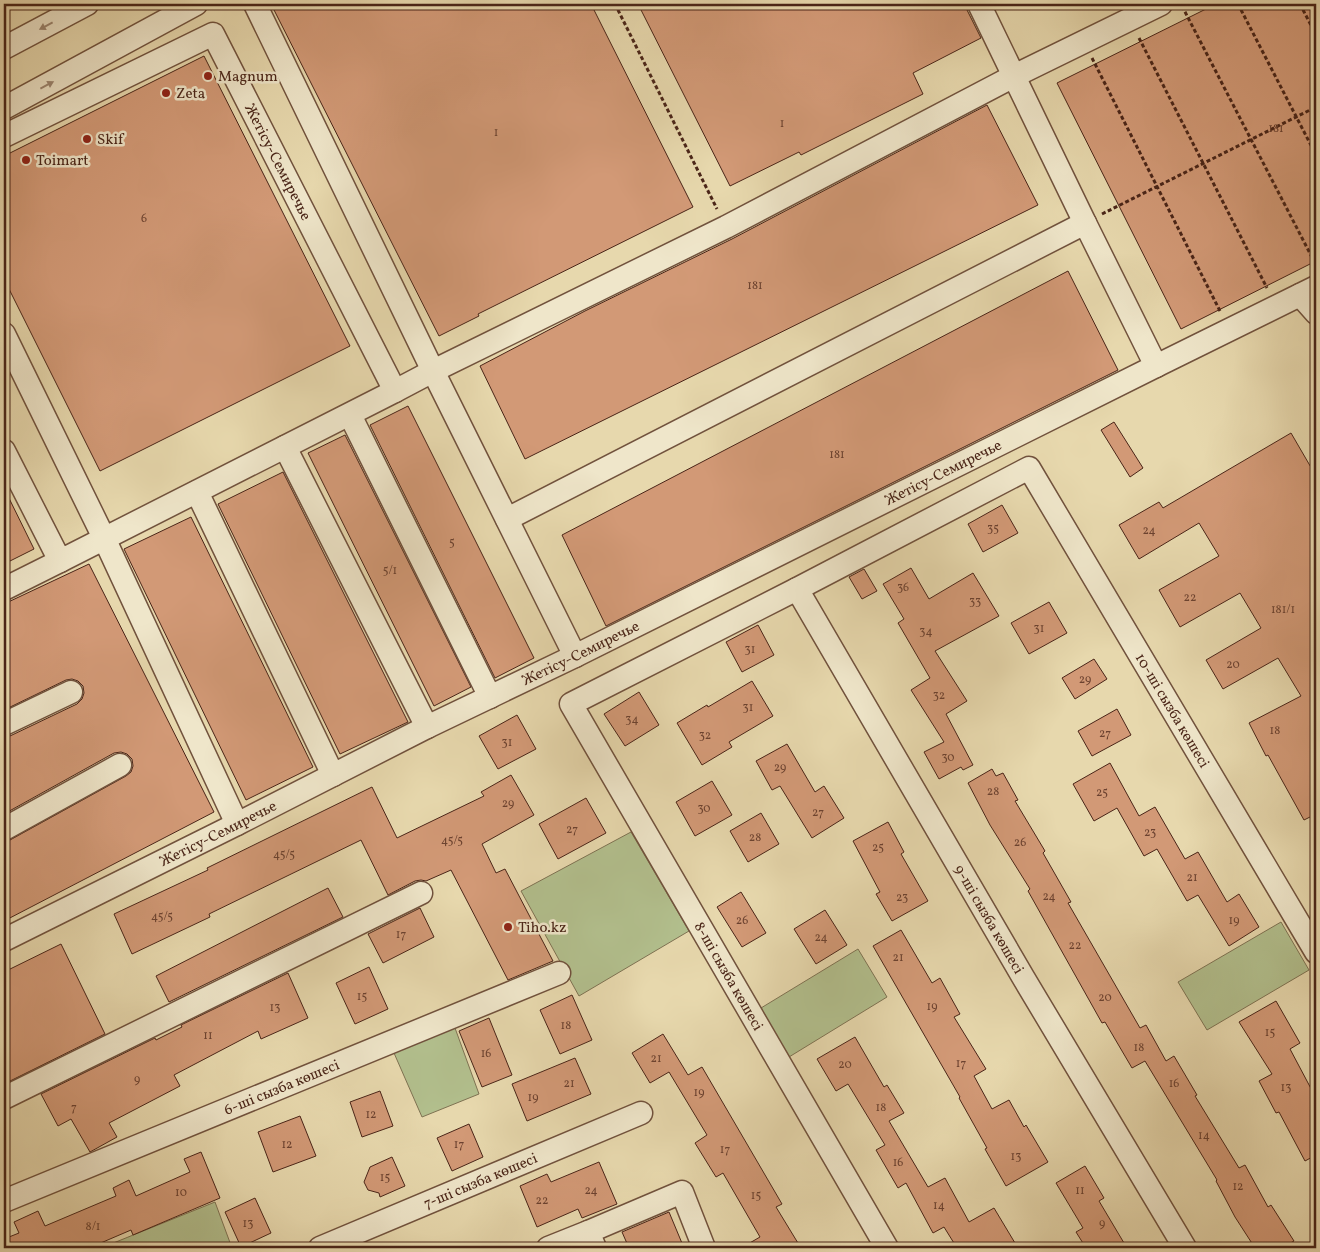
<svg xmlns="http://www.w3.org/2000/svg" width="1320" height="1252" viewBox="0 0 1320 1252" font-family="Vollkorn,serif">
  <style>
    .green { fill: #b2bf8d; stroke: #7e7252 }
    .building { fill: #d29976; stroke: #4a2518 }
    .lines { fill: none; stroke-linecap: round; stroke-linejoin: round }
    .minor-casing { stroke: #71523d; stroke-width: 25 }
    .path { stroke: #4a2518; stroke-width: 3; stroke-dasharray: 4 2.5; stroke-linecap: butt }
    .minor { stroke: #efe6ca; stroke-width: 22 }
    .oneway { fill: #9c8671 }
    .poi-dot { fill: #8f2418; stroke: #efe6ca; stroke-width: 2 }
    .labels { text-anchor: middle; stroke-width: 5; stroke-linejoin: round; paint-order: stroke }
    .number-label { font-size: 12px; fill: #6c4230 }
    .poi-label { font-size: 15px; fill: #4a2518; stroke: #efe6ca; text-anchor: start }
    .street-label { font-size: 15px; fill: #4a2518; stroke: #efe6ca }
  </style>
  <rect width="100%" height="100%" fill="#e7d8ad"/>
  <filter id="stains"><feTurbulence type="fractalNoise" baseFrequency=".004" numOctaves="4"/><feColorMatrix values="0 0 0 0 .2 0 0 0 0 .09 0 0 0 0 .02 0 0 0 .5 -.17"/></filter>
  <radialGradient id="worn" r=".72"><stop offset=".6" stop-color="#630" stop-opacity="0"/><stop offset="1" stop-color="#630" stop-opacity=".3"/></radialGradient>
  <!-- green -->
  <path class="green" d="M631,832L689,931L579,996L521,891Z
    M1281,922L1309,970L1207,1030L1178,982Z
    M858,949L887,997L789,1057L761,1008Z
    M455,1028L479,1094L422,1117L394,1053Z
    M215,1202L232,1248H101Z"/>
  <!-- building -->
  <path class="building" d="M271,4H591L693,207L478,314L479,316L439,336Z
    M638,4H966L967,10L981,38L913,73L923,94L801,155L799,152L730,186Z
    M1216,4H1316V261L1181,329L1057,83Z
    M204,56L350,346L100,471L4,279V156Z
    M987,105L1038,205L525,459L480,366L585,311L732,239Z
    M1068,271L1118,370L606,626L562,535Z
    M408,406L534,658L495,678L370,425Z
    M1114,422L1143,468L1130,477L1101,430Z
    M1291,433L1316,476V814L1304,820L1268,755L1266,756L1249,723L1301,696L1278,658L1223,689L1206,660L1261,628L1240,593L1180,627L1159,590L1219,556L1199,523L1139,559L1119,525L1159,502L1163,508Z
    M345,435L471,687L434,706L308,453Z
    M283,472L408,722L340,754L218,504Z
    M4,488L34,549L4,564Z
    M1002,505L1018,533L983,552L968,524Z
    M191,517L313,767L246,800L124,549Z
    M89,564L214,812L4,921V842L10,840L126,776L131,772L133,766L132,759L127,754L121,752L114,753L4,814V737L10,736L77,704L82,699L84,693L83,686L78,681L72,679L66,680L4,710V604Z
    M911,568L929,599L973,573L999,616L935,651L967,701L946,714L973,765L963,770L961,767L939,779L924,752L944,742L911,690L930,678L898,623L904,619L883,584Z
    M864,569L877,591L862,599L849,577Z
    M1049,602L1067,633L1029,654L1011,623Z
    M758,625L774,655L742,672L726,642Z
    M1094,659L1107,679L1075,699L1062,678Z
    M752,681L773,716L729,742L732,747L702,765L677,723L707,705L708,707Z
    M639,692L659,725L625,746L604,714Z
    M1117,709L1131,735L1092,756L1078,731Z
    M517,715L536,749L498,769L479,736Z
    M787,744L815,792L824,786L844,818L812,838L780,786L772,790L756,761Z
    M1110,763L1139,816L1155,807L1185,859L1198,852L1227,902L1239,894L1259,927L1229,946L1198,895L1187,901L1157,849L1144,856L1117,808L1094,821L1073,784Z
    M992,769L996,776L1003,773L1018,800L1015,801L1045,851L1043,853L1071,902L1068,903L1140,1028L1146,1025L1166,1061L1174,1056L1197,1095L1195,1096L1239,1168L1245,1165L1268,1207L1271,1205L1294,1241L1281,1248H1255L1235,1217L1216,1181L1217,1180L1145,1061L1132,1068L1105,1022L1102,1023L1028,891L1030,889L990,825L968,783Z
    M511,775L534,815L482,844L496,873L505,869L553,961L508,980L451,870L426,881L421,880L415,881L388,895L361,840L209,914L210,917L132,954L114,914L208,870L207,868L372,787L397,838L484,796L481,792Z
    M712,781L732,815L695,836L676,802Z
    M586,798L606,833L558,859L539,824Z
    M761,813L779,844L748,862L730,831Z
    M888,822L904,852L901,854L928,901L892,921L876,894L880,892L853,841Z
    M328,888L343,917L169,1002L156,976Z
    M741,892L766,933L742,947L717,907Z
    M420,908L434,937L383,963L368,934Z
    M825,910L847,945L816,964L794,929Z
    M901,930L932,983L940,978L960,1014L954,1017L986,1069L974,1076L992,1109L1009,1100L1024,1127L1026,1125L1048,1162L1006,1186L985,1149L987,1148L959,1098L960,1097L873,946Z
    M61,944L105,1034L4,1084V972Z
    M369,967L388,1009L355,1024L336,983Z
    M288,973L308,1018L261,1039L258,1031L174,1075L180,1086L109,1123L117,1137L90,1152L71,1119L58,1126L41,1094L155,1038L156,1040L182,1027L181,1025Z
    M572,995L592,1040L560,1054L540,1010Z
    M1276,1001L1300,1043L1290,1049L1316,1098V1155L1305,1161L1279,1112L1276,1113L1259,1081L1272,1074L1239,1022Z
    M489,1018L512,1075L482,1087L459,1031Z
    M663,1034L688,1075L702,1067L782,1204L776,1207L801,1248H741L760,1237L723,1173L716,1177L695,1143L707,1135L669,1072L650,1083L632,1053Z
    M855,1037L884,1087L887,1085L904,1113L889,1121L928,1187L945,1178L969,1222L994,1208L1018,1248H957L944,1227L933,1233L906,1183L898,1188L876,1150L885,1145L848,1084L836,1091L817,1059Z
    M575,1058L591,1094L527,1121L512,1084Z
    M380,1091L393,1126L362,1137L350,1102Z
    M300,1116L316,1156L273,1172L258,1132Z
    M469,1124L483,1157L452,1171L437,1138Z
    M201,1152L220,1198L133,1235L131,1230L89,1248H4V1239L19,1233L14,1222L38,1211L45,1226L116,1196L113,1188L129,1180L136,1196L190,1172L184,1159Z
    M392,1157L405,1186L380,1197L379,1193L368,1190L364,1182L370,1167Z
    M599,1162L617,1204L582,1218L578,1209L537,1227L520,1186L547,1174L551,1182Z
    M1085,1166L1104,1198L1099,1201L1127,1248H1086L1076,1232L1083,1228L1056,1183Z
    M255,1198L271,1233L241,1247L225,1212Z
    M669,1212L684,1248H629L622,1232Z"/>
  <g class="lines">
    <defs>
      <g id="minor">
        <path d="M255,4L433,371L575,656"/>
        <path d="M979,4L1085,223"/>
        <path d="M4,48L87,4"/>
        <path d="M4,108L196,4"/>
        <path id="s1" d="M4,136L213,34L395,391L60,561L4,451"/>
        <path d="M1300,295L1316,313"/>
        <path d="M4,334L104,538L237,824"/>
        <path d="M1156,366L1316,287"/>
        <path d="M395,391L433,371L726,227L1014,76L1161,4"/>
        <path d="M350,415L490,697"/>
        <path d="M285,447L427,727"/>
        <path d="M197,492L333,775"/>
        <path d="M4,589L60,561"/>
        <path id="s2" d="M797,589L1023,977L1185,1248"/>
        <path d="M4,724L71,692"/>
        <path d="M4,829L120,765"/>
        <path id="s3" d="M4,940L237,824L427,727L575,656L1156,366L1085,223L507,519"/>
        <path d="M4,1098L421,893"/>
        <path id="s4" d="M4,1201L559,973"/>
        <path d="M588,1232L682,1192L704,1248"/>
        <path id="s5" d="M320,1248L641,1113"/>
        <path d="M548,1248L588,1232L595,1248"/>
        <path id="s6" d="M887,1248L571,704L797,589L1029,468L1316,952"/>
      </g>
    </defs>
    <!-- minor casing -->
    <use href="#minor" class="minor-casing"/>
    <!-- path -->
    <path class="path" d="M615,4L717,209
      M1238,4L1316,155
      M1300,4L1316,35
      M1182,6L1316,265
      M1139,38L1267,288
      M1092,58L1220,311
      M1102,214L1316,107"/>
    <!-- minor -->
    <use href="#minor" class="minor"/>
  </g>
  <!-- one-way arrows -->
  <defs><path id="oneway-solid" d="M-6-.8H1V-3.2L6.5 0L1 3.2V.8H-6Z" transform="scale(1.25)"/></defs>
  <g class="oneway">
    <use href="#oneway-solid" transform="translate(46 26) rotate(152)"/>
    <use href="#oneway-solid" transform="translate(47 85) rotate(-28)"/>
  </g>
  <!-- markers -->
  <g class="poi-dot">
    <circle cx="208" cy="76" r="5"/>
    <circle cx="166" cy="93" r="5"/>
    <circle cx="87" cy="139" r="5"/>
    <circle cx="26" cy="160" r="5"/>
    <circle cx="508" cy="927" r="5"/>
  </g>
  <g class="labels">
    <!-- number labels -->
    <g class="number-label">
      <text x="782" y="127">1</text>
      <text x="1276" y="132">181</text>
      <text x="496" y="136">1</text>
      <text x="144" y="222">6</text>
      <text x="755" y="289">181</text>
      <text x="837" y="458">181</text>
      <text x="993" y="532">35</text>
      <text x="1149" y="534">24</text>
      <text x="452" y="546">5</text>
      <text x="390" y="574">5/1</text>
      <text x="903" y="591">36</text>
      <text x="1190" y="601">22</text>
      <text x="975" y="605">33</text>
      <text x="1283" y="613">181/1</text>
      <text x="1039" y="632">31</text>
      <text x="926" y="635">34</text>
      <text x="750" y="653">31</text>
      <text x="1233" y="668">20</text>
      <text x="1085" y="683">29</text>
      <text x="939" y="699">32</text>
      <text x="748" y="711">31</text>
      <text x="632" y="723">34</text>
      <text x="1275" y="734">18</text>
      <text x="1105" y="737">27</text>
      <text x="705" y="739">32</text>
      <text x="507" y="746">31</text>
      <text x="948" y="761">30</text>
      <text x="780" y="771">29</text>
      <text x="993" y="795">28</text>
      <text x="1102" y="796">25</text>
      <text x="508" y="807">29</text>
      <text x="704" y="812">30</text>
      <text x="818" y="816">27</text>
      <text x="572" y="833">27</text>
      <text x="1150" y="836">23</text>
      <text x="755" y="841">28</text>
      <text x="452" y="844">45/5</text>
      <text x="1020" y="846">26</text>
      <text x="878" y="851">25</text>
      <text x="284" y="858">45/5</text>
      <text x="1192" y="881">21</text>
      <text x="1049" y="900">24</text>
      <text x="902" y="901">23</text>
      <text x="162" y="920">45/5</text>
      <text x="742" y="924">26</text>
      <text x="1234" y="924">19</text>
      <text x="401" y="938">17</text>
      <text x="821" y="941">24</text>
      <text x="1075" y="949">22</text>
      <text x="898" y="961">21</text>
      <text x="362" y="1000">15</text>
      <text x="1105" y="1001">20</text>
      <text x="932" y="1010">19</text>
      <text x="275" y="1011">13</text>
      <text x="566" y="1029">18</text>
      <text x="1270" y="1036">15</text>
      <text x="208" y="1039">11</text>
      <text x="1139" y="1051">18</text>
      <text x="486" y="1057">16</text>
      <text x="656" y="1062">21</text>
      <text x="961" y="1067">17</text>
      <text x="845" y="1068">20</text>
      <text x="137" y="1083">9</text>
      <text x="569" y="1087">21</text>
      <text x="1174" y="1087">16</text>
      <text x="1286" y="1091">13</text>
      <text x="699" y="1096">19</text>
      <text x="533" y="1101">19</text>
      <text x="74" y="1111">7</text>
      <text x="881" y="1111">18</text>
      <text x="371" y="1118">12</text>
      <text x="1204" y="1139">14</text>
      <text x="287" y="1148">12</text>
      <text x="459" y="1148">17</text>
      <text x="725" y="1153">17</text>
      <text x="1016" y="1160">13</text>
      <text x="898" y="1166">16</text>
      <text x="385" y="1181">15</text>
      <text x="1238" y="1190">12</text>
      <text x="591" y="1194">24</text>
      <text x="1080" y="1194">11</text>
      <text x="181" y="1196">10</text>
      <text x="756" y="1199">15</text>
      <text x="542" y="1204">22</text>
      <text x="939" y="1209">14</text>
      <text x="248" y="1227">13</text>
      <text x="1102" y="1227">9</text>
      <text x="93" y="1230">8/1</text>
    </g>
    <!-- poi labels -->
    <g class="poi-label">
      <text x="218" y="81">Magnum</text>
      <text x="176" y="98">Zeta</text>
      <text x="97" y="144">Skif</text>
      <text x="36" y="165">Toimart</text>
      <text x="518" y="932">Tiho.kz</text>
    </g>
    <!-- street labels -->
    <g class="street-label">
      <text dy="5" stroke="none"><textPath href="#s1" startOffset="376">Жетісу-Семиречье</textPath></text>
      <text dy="5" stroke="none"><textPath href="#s3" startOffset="1049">Жетісу-Семиречье</textPath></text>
      <text dy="5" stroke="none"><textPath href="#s3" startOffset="644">Жетісу-Семиречье</textPath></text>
      <text dy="5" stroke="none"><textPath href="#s6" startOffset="1426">10-ші сызба көшесі</textPath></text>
      <text dy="5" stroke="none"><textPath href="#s3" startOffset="239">Жетісу-Семиречье</textPath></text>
      <text dy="5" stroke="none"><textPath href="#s2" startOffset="382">9-ші сызба көшесі</textPath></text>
      <text transform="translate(729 976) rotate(60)" y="5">8-ші сызба көшесі</text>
      <text dy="5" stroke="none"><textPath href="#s4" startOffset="300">6-ші сызба көшесі</textPath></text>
      <text dy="5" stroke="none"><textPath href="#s5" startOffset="174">7-ші сызба көшесі</textPath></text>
    </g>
  </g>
  <!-- margin -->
  <rect width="1320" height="1252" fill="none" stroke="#e7d8ad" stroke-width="20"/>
  <rect x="5" y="5" width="1310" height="1242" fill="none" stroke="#4a2518" stroke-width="2.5"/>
  <rect x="10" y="10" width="1300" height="1232" fill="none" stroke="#4a2518"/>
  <rect width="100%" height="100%" filter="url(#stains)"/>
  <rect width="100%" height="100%" fill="url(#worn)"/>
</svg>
